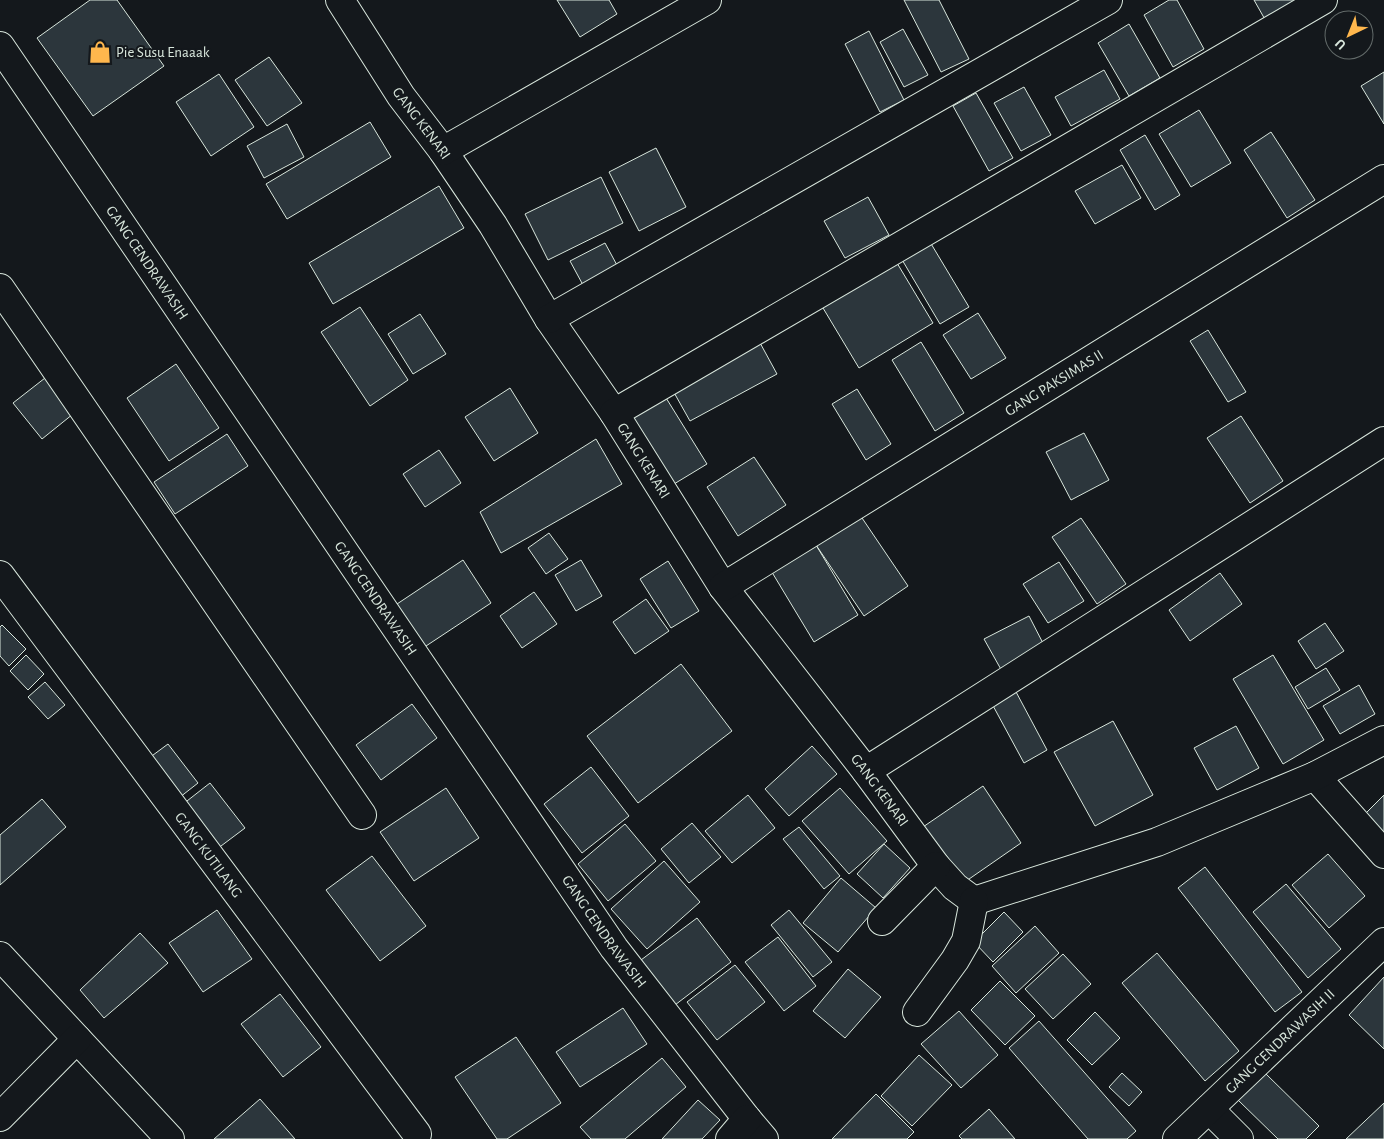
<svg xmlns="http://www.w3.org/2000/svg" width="1384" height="1139" viewBox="0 0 1384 1139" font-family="'Alegreya Sans',sans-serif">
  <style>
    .building { fill: #2c363c; stroke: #d8e6dc }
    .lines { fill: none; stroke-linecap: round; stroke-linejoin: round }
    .minor-casing { stroke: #d8e6dc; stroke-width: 30 }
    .minor { stroke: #14181c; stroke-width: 28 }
    .labels { text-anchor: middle; stroke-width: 4; stroke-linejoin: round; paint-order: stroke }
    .poi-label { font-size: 15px; fill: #d8e6dc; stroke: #14181c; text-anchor: start }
    .street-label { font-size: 15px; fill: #d8e6dc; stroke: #14181c }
  </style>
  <rect width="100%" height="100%" fill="#14181c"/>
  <!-- building -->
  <path class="building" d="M90,0H117L164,66L93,116L37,38Z
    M557,0H609L617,14L580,37Z
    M904,0H939L969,59L941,72Z
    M1169,0H1177L1204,49L1173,67L1144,15Z
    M1254,0H1307L1267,23Z
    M1129,24L1160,78L1129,96L1098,43Z
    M903,29L928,75L904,87L880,42Z
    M869,31L904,100L880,112L845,44Z
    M269,57L302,103L267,126L235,80Z
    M1104,70L1120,99L1071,126L1055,97Z
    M1384,72V124L1361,86Z
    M219,74L254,127L211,156L176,102Z
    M1024,87L1051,135L1021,151L994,103Z
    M976,93L1013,158L989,171L953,106Z
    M1199,110L1231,163L1191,187L1159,134Z
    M370,122L391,157L287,219L266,184Z
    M287,124L304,157L264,178L247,146Z
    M1271,132L1315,200L1287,218L1244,150Z
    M1145,135L1180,195L1155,210L1120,150Z
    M656,148L686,207L639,231L609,172Z
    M1122,165L1141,198L1095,224L1075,191Z
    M601,177L623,223L548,260L525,214Z
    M439,186L464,228L333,304L309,263Z
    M868,197L889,235L845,258L824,221Z
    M930,242L969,307L940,324L901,258Z
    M605,243L618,267L583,285L570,261Z
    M894,258L933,323L859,368L820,303Z
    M360,307L408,380L370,406L321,332Z
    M978,313L1006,358L971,379L943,335Z
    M420,314L446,354L413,374L388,334Z
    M1208,330L1246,392L1228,402L1190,341Z
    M759,341L777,374L690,421L672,389Z
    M921,342L964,413L935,431L892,360Z
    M176,364L219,428L169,461L127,398Z
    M45,378L73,414L42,439L13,403Z
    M510,388L538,433L494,461L465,417Z
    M857,389L891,444L866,460L832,404Z
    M663,393L707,464L674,484L630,413Z
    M1241,416L1283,481L1250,503L1207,438Z
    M1084,433L1109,480L1071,500L1046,452Z
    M227,434L248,466L175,514L154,482Z
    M596,439L622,484L501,553L480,512Z
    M439,450L461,483L425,507L403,474Z
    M754,457L786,505L738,536L707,487Z
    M860,515L908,586L864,616L816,545Z
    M1081,518L1126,584L1097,604L1052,537Z
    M549,533L568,559L546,574L528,548Z
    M816,545L858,615L814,642L767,564Z
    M463,560L491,603L423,648L394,606Z
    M581,560L602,596L576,611L555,575Z
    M668,561L699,611L671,628L640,579Z
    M1059,562L1084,601L1048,623L1023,584Z
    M1220,573L1242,604L1190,641L1169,610Z
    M534,592L557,624L522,648L500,616Z
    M646,599L669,631L635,654L613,622Z
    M1029,616L1046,649L1003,673L984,639Z
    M1325,623L1344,651L1316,669L1298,641Z
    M2,625L26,649L9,666L0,656V627Z
    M26,655L44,674L28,690L10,671Z
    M1273,655L1324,740L1283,764L1233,679Z
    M681,664L732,731L638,803L587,736Z
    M1326,668L1340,690L1308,709L1295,687Z
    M45,682L65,705L48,719L28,697Z
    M1359,685L1375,714L1340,734L1323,706Z
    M1015,690L1047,750L1024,763L991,702Z
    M412,704L437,738L381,780L356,745Z
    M1113,721L1153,795L1095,826L1054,752Z
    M1236,726L1259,768L1217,790L1194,748Z
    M168,744L198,783L175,801L145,761Z
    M812,746L837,774L789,816L765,789Z
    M591,767L629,816L582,853L544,804Z
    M210,783L245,828L213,852L178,808Z
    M983,786L1021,843L959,886L920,829Z
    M446,788L479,838L414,881L380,832Z
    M840,788L887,841L849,874L802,821Z
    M748,795L775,828L732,863L705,831Z
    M1384,795V833L1365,814Z
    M42,799L66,827L0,885V835Z
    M692,823L721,857L689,883L661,849Z
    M625,824L656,861L608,901L578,864Z
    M799,827L840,876L824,889L783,839Z
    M884,844L910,868L883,898L857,874Z
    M1328,854L1365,896L1329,928L1292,885Z
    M372,856L426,926L380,961L326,890Z
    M664,861L700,902L647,949L611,909Z
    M1205,867L1302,992L1275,1012L1178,888Z
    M841,878L876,908L838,952L803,923Z
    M1286,884L1341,949L1308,978L1253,912Z
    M217,910L252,959L203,992L169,943Z
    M789,910L832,962L813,977L771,925Z
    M1004,912L1023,932L993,962L974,942Z
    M697,918L731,962L675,1005L641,960Z
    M1035,926L1059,953L1016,993L992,966Z
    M140,933L168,963L104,1018L80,990Z
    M778,937L816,986L784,1011L745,962Z
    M1157,953L1239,1051L1205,1081L1122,983Z
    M1063,954L1091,984L1053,1019L1025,989Z
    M735,965L765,1002L717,1040L687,1002Z
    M848,969L881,997L845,1038L813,1011Z
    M1384,977V1049L1349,1015Z
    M1000,981L1035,1016L1005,1045L971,1010Z
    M280,994L321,1047L283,1077L241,1024Z
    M623,1008L647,1044L580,1087L556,1052Z
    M959,1011L998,1055L961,1088L921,1044Z
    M1095,1012L1120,1038L1092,1065L1067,1040Z
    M1039,1021L1136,1131L1127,1139H1088L1009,1048Z
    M516,1037L561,1103L507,1139H497L455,1077Z
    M919,1055L952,1085L912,1126L881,1096Z
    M662,1058L686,1087L625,1139H591L580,1127Z
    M1122,1073L1142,1092L1129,1106L1109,1087Z
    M1265,1073L1319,1126L1306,1139H1278L1238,1100Z
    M876,1094L914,1132L907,1139H832Z
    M260,1099L295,1139H214Z
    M698,1100L720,1120L702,1139H662Z
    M1384,1103V1139H1346Z
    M989,1109L1015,1139H962L959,1136Z"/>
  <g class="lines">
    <defs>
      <g id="minor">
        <path id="s1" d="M340,0L401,96L443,151L493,225L549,319L614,413L723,587L866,771L936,866L955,887L974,901"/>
        <path id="s2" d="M0,46L614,948L747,1119L764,1139"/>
        <path d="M443,151L707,0"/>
        <path d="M0,288L362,815"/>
        <path d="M549,319L1108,0"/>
        <path d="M614,413L1323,0"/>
        <path id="s3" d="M0,575L417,1134"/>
        <path id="s4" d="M723,587L1384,179"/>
        <path d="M866,771L1384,441"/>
        <path d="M1315,776L1384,854"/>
        <path d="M974,901L1157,842L1315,776L1384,740"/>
        <path d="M882,921L936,866"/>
        <path d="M0,956L170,1139"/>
        <path d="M917,1012L955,960L966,941L974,901"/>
        <path d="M1209,1109L1239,1139"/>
        <path d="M0,1117L77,1039"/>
        <path d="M730,1139L747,1119"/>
        <path id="s5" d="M1177,1139L1384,942"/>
      </g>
    </defs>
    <!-- minor casing -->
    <use href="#minor" class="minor-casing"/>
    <!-- minor -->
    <use href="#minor" class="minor"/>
  </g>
  <!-- icons -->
  <defs>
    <symbol id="shop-bare" viewBox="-9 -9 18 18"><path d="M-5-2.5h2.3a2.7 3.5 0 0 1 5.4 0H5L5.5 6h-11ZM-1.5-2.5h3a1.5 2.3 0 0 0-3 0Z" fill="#ffb74d" stroke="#14181c" stroke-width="2.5" paint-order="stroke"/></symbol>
  </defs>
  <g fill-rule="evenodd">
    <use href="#shop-bare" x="84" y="36" width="32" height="32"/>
  </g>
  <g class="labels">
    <!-- poi labels -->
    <g class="poi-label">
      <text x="116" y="57">Pie Susu Enaaak</text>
    </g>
    <!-- street labels -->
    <g class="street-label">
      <text dy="5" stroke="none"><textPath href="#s1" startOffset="148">GANG KENARI</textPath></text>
      <text dy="5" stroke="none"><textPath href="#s2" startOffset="262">GANG CENDRAWASIH</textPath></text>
      <text dy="5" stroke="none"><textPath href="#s4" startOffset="389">GANG PAKSIMAS II</textPath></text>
      <text dy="5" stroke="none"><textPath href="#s1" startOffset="552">GANG KENARI</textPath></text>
      <text dy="5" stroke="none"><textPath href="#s2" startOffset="668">GANG CENDRAWASIH</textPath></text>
      <text dy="5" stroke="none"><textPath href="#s1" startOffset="958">GANG KENARI</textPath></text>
      <text dy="5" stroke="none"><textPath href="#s3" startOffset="349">GANG KUTILANG</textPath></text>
      <text dy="5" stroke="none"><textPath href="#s2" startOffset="1072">GANG CENDRAWASIH</textPath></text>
      <text dy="5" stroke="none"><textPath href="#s5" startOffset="142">GANG CENDRAWASIH II</textPath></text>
    </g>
  </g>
  <!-- north arrow -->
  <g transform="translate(1349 35) rotate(223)"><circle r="24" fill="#14181c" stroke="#626a69"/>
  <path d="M0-4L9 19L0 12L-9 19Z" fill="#ffb74d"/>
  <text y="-8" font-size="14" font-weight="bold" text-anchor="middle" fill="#d8e6dc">U</text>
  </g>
</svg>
